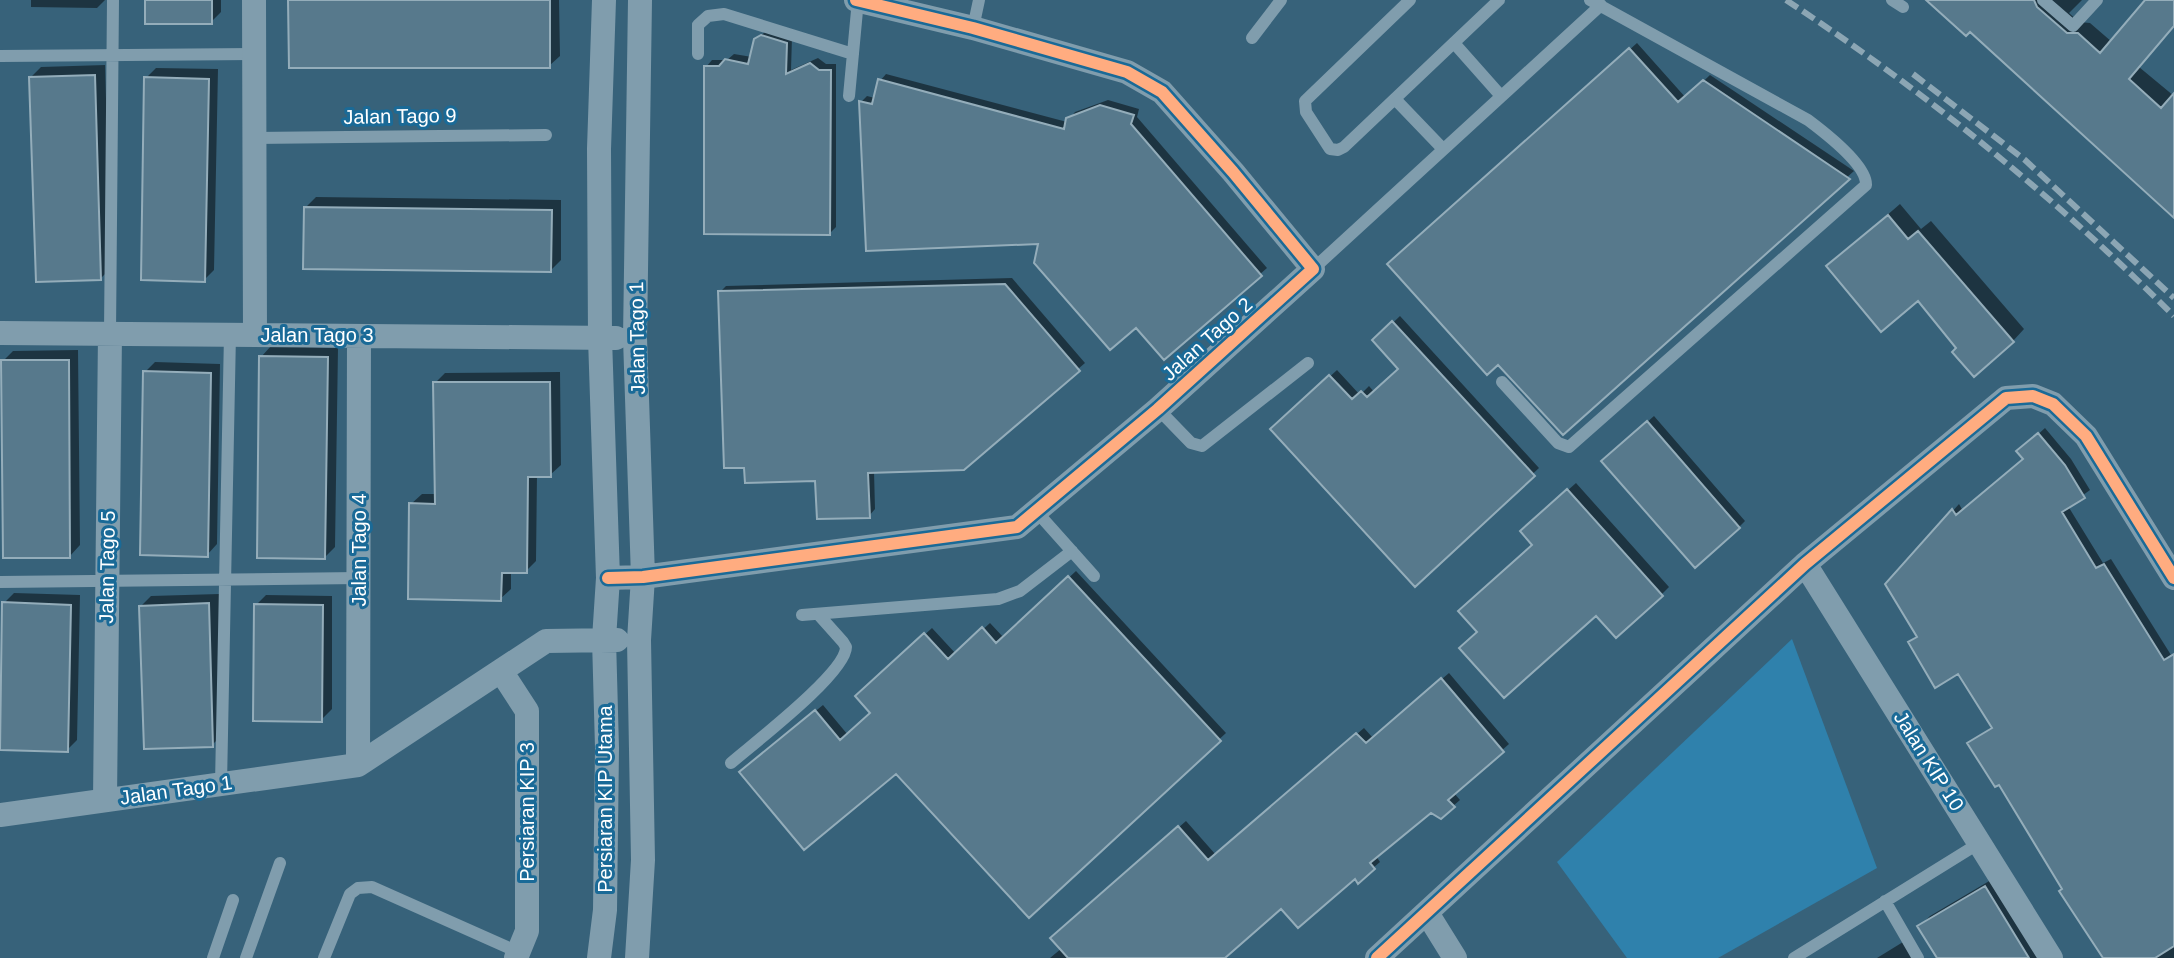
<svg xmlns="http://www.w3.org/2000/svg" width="2174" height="958" viewBox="0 0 2174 958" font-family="Helvetica,sans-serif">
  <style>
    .green { fill: #2f81ac }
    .shadow { fill: #0007 }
    .building { fill: #57798c; stroke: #94adba; stroke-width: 2 }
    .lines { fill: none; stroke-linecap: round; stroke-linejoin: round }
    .lane { stroke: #809dad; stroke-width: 12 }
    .street { stroke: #809dad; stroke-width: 24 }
    .rail { stroke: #8ca6b4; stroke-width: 6; stroke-dasharray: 14 6; stroke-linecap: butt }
    .cycleway-casing { stroke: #1a6a97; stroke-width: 17 }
    .cycleway { stroke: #ffac80; stroke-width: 12 }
    .labels { text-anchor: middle; stroke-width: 6; stroke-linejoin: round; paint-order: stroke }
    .street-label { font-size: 20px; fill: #fff; stroke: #1a6a97 }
  </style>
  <rect width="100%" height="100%" fill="#37627a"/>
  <!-- green -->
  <path class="green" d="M1792,639L1877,868L1718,958H1627L1557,862Z"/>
  <!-- shadow -->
  <path class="shadow" d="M31,0H105L97,8L31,7Z
    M147,0H221V12L211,22Z
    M290,0H559L560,56L549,66Z
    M1929,0H2082L2069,13L2079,22L2090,23L2112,42L2148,0H2174V26L2139,67L2174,96V215L1970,30Z
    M769,29L792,37L791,70L818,58L826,64H836V227L830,233L706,67L712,60H727L734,54L752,57L755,40Z
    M1637,43L1686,98L1710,75L1854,171L1563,432L1397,258Z
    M105,65L111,268L101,278L31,77L41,67Z
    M156,68L218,69L214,270L204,280L146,78Z
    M886,74L1067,122L1075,112L1108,100L1139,109L1137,117L1267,268L1164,358L1136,325L1041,242L861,102L867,96L875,98L880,81Z
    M316,197L561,200V260L551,270L306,207Z
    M1900,204L1921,229L1931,221L2024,329L2013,341L1958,348L1918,298L1828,266Z
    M1012,278L1085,363L963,468L874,471L875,509L869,516L817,479L720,292L726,286Z
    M1400,316L1539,468L1415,584L1273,429L1337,370L1360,395L1369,386L1375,393L1401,369L1375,340Z
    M271,346L338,348L335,547L325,557L261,357Z
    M78,350L80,545L70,556L3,361L13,351Z
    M155,362L220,364L217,544L207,555L145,372Z
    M560,372L561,465L550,475H537L536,561L526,571H511V589L500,599L411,504L422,494H437L435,383L445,373Z
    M1654,416L1745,521L1739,527L1610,455Z
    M2045,428L2071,459L2090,490L2068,506L2103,563L2111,559L2171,655L2174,653V958H2105L2000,782L1970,743L1993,726L1958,671L1910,643L1918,635L1888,584L1959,504L1963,511L2025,459L2026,445Z
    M1576,483L1669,587L1661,595L1597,613L1479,631L1535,545L1531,523Z
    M1076,571L1226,733L1029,915L896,772L748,766L823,705L848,735L872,712L858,696L932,628L956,654L990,623L1004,638Z
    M14,593L80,595L77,740L67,750L4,603Z
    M219,594L222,735L212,745L141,606L151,596Z
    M266,595L332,596V709L321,720L256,605Z
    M1449,673L1509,744L1454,793L1460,800L1453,806L1430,810L1376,856L1380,862L1358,881L1356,876L1282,906L1222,958H1050L1062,948L1060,931L1186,821L1216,855L1364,728L1373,738Z
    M1996,877L2044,958H1939L1920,926L1930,916Z
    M1903,942L1912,958H1877Z"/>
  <!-- building -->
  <path class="building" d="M145,0H212V24H145Z
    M288,0H550V68H289Z
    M1926,0H2034L2037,7L2067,33H2078L2100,53L2145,0H2174V26L2129,79L2161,108L2174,93V218L1970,32L1966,36Z
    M761,35L787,43L786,74L810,63L819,70H831L830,235L704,234V66H719L725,59L748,64L754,39Z
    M1629,48L1678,102L1703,80L1850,179L1563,435L1498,365L1487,375L1387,264Z
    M95,75L101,280L36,282L29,77Z
    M144,77L209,79L205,282L141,280Z
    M878,79L1064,129L1066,118L1100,105L1134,115L1131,124L1262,276L1164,360L1136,328L1110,350L1034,263L1038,244L866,251L859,101L872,104Z
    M304,207L552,210L551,272L303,269Z
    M1888,215L1908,239L1918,231L2014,342L1974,377L1952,352L1956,348L1918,301L1881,332L1826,266Z
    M1005,284L1080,371L964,470L868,473L870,518L817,519L815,481L745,483L744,468H724L718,291Z
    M1392,321L1535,476L1415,587L1270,429L1329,375L1352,399L1361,391L1367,397L1398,369L1372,340Z
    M259,356L328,357L325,559L257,558Z
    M1,360H69L70,558H3Z
    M143,371L211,373L208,557L140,555Z
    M433,382H550L551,477H528L527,573H502L501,601L408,599L409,503L435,504Z
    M1647,421L1740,528L1695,568L1601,461Z
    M2038,433L2065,465L2085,498L2062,512L2096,568L2104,564L2164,660L2174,654V946L2155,958H2103L2059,891L2062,889L1999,785L1995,787L1967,743L1992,728L1958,674L1935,688L1908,642L1917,637L1885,584L1952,509L1956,515L2023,459L2016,451Z
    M1567,489L1663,596L1616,638L1596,616L1504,698L1459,648L1477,632L1458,611L1532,545L1520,531Z
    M1068,576L1221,741L1029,918L896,774L804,850L739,772L815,710L840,740L870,713L855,696L924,633L948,659L982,627L996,643Z
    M2,602L71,605L68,752L0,750Z
    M209,603L213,747L144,749L139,606Z
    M254,604L323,605L322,722L253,721Z
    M1441,678L1504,752L1448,800L1455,807L1441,819L1431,813L1370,863L1375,869L1358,884L1355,879L1298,928L1281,909L1225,958H1068L1050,938L1178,826L1208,860L1356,733L1366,743Z
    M1985,886L2029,958H1937L1917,926Z"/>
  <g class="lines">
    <!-- lane -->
    <path class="lane" d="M1410,0L1305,101L1306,112L1330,149L1338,150L1344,147L1499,0
      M1892,0L1903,7
      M2043,0L2073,26L2097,0
      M973,28L979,0
      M1252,38L1281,0
      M1454,43L1501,96
      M698,54V25L708,16L724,14L853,54
      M0,56L254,54
      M849,96L858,0
      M1395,99L1443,149
      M254,138L546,135
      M1313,269L1601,5
      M110,333L113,0
      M1502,382L1558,443L1569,447L1866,185C1867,165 1824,132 1808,120L1590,0
      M1158,409L1191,443L1202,446L1308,363
      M1036,511L1094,576
      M0,582L359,578
      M802,615L998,599L1020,591L1072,551
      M731,763C754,743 846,673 846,647L843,642L818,614
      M221,784L230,334
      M1885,901L1918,958
      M213,958L233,900
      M246,958L280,863
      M324,958L350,894L358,888L372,887L518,952
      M1794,958L1981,842"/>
    <!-- street -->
    <path class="street" d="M254,0L255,335
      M0,333L616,338
      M1805,564L2051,958
      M608,578L643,577L1017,527L1158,409L1313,269L1233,172L1162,92L1127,72L973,28L856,0
      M501,671L527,711V931L516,958
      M358,765L359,336
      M105,800L110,333
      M0,815L358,765L546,641L617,640
      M1427,913L1455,958
      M599,958L605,910L607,748L604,639L608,578L600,338L599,149L604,0
      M637,958L643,860L639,640L643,577L635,338L640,0
      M1377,958L1805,564L2006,398L2033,396L2053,404L2086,436L2174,578"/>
    <!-- rail -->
    <path class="rail" d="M1786,0C1926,92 2056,198 2174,316
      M1913,74L2025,160L2174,298"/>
    <defs>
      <path id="cycleway" d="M608,578L643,577L1017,527L1158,409L1313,269L1233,172L1162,92L1127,72L973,28L856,0
        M1377,958L1805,564L2006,398L2033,396L2053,404L2086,436L2174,578"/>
    </defs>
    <!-- cycleway casing -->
    <use href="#cycleway" class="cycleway-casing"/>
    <!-- cycleway -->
    <use href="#cycleway" class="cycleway"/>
  </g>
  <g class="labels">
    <!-- street labels -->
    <g class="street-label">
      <text transform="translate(400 116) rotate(-1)" y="7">Jalan Tago 9</text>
      <text x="317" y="342">Jalan Tago 3</text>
      <text transform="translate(637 338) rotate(-91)" y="7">Jalan Tago 1</text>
      <text transform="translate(1207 339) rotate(-42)" y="7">Jalan Tago 2</text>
      <text transform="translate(359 550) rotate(-90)" y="7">Jalan Tago 4</text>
      <text transform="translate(107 567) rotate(-89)" y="7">Jalan Tago 5</text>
      <text transform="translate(1929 761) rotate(58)" y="7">Jalan KIP 10</text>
      <text transform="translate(176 790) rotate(-8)" y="7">Jalan Tago 1</text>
      <text transform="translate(605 799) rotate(-90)" y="7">Persiaran KIP Utama</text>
      <text transform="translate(527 812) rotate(-90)" y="7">Persiaran KIP 3</text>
    </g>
  </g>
</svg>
